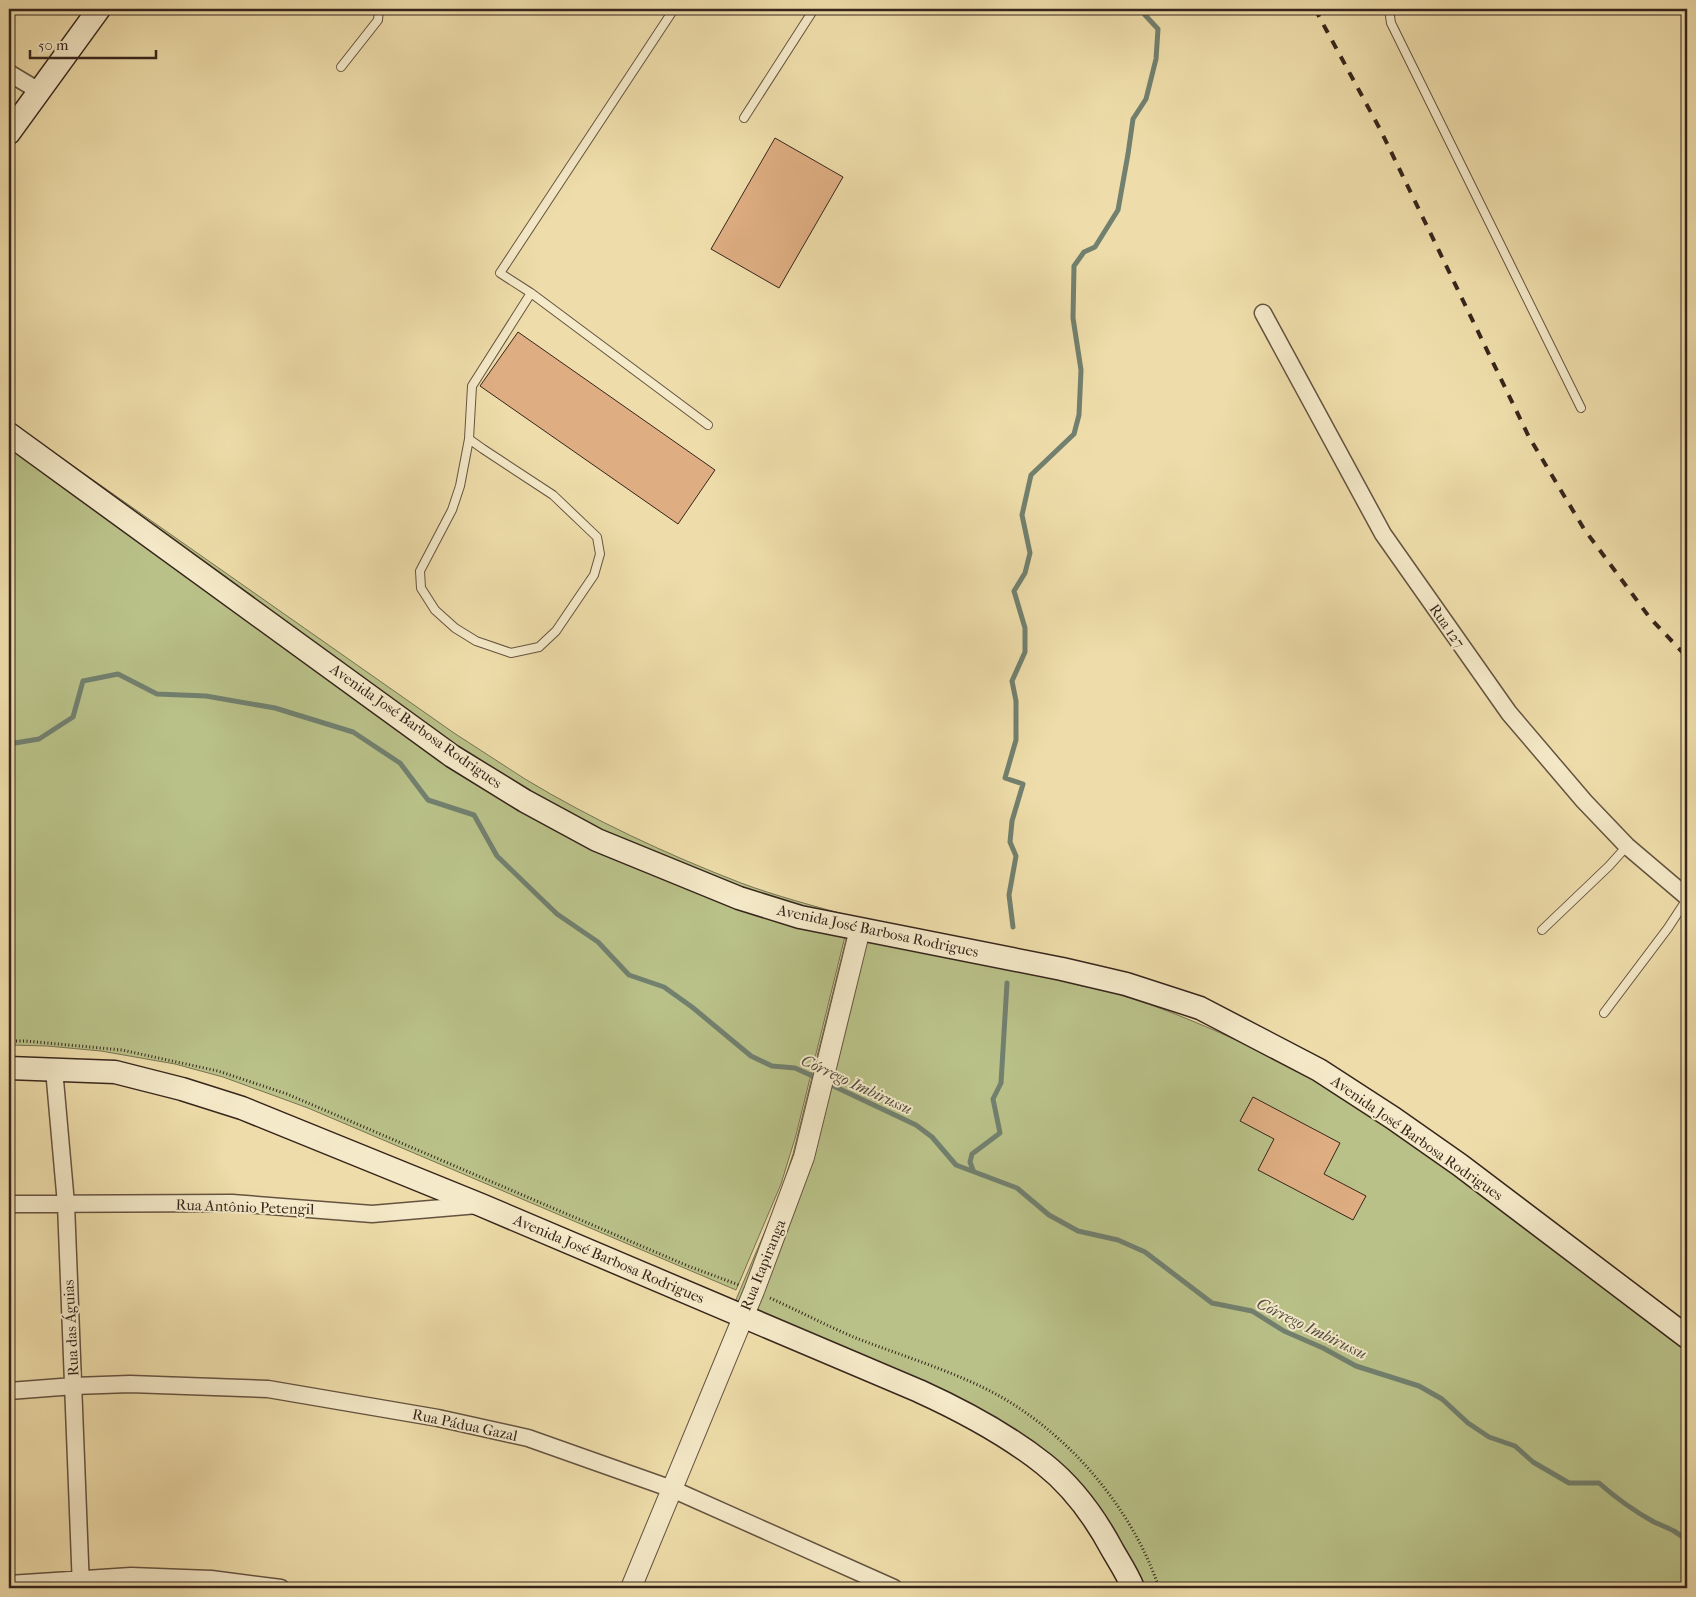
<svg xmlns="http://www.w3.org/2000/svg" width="1696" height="1597" viewBox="0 0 1696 1597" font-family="'IM FELL French Canon',serif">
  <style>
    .green { fill: #b9c188; stroke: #787352 }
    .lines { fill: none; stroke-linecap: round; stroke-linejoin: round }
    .stream { stroke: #72806f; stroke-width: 5 }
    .building { fill: #dead82; stroke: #37251c }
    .service-casing { stroke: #655340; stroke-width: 10 }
    .minor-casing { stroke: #655340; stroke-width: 19 }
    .tertiary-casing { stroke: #655340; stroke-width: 22 }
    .secondary-casing { stroke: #37251c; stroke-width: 25 }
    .path { stroke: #37251c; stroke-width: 3; stroke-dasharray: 1 2.5; stroke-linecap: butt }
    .service { stroke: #f4e9c8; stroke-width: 8 }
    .minor { stroke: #f4e9c8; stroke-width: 16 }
    .tertiary { stroke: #f4e9c8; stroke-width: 20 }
    .secondary { stroke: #f4e9c8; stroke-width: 22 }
    .rail { stroke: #37251c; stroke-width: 4; stroke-dasharray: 9 9; stroke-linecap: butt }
    .labels { text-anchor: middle; stroke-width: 4; stroke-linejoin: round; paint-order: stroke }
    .street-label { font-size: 15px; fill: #37251c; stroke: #f4e9c8 }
    .water-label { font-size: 16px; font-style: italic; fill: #504b3f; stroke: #f4e9c8 }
  </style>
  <rect width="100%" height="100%" fill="#eda"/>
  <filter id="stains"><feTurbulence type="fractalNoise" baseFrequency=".004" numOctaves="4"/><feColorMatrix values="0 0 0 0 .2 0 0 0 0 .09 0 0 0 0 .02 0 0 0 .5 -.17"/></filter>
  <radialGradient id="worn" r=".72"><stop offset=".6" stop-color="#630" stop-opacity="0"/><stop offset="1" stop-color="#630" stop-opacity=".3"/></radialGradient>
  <!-- green -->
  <path class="green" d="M9,421L454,733C478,748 501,764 525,779C593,820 666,854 741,883C776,896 814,906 850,916L796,1135L781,1184L736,1290L308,1108L223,1077L175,1064L101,1051L47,1046L9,1045Z
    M847,935C961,958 1083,975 1190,1020C1231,1037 1272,1056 1311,1078C1373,1113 1431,1157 1488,1200C1554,1250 1620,1300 1687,1349V1588H1129L1100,1530L1013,1440L732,1309L777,1203L793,1154Z"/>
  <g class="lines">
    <!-- stream -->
    <path class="stream" d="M9,744L39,739L73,717L83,681L118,674L157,694L206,696L275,708L353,732L400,763L428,800L474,815L497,856L557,914L598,942L629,975L664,987L692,1007L751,1056L772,1066L795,1068L819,1079
      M1013,927L1009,895L1016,856L1010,842L1012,821L1023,784L1005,778L1016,740V701L1012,681L1025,652V628L1014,591L1025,573L1030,553L1022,515L1031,475L1074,434L1079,415L1081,370L1073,318L1074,266L1084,252L1095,247L1118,210L1128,154L1133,119L1146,99L1156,59L1158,29L1145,15L1144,9
      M827,1083L916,1125L932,1137L956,1165L1017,1188L1049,1215L1078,1231L1118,1240L1145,1252L1212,1303L1252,1311L1284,1331L1323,1348L1356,1366L1419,1386L1442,1399L1468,1423L1489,1437L1515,1446L1533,1462L1569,1483H1599C1616,1498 1634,1511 1654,1522C1667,1528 1676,1530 1687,1541
      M973,1170L970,1162L972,1154L1000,1133L993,1099L1001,1083L1007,983"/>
  </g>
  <!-- building -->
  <path class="building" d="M775,138L843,177L779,288L711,249Z
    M518,332L715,470L678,524L480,386Z
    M1253,1097L1340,1143L1324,1174L1366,1196L1353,1220L1258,1170L1274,1139L1240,1121Z"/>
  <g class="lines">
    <defs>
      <path id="service" d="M1389,9L1391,23L1581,408
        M341,67L378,20L379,9
        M744,118L814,9
        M531,293L708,425
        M469,439L460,486L452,510L420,571L421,588L435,610L455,628L476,641L511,653L539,647L556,631L594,575L600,554L597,537L553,495L483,449L469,439L472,386L531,293L500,273L674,9
        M1542,930L1609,866L1627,846
        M1604,1013L1668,928L1687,899"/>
      <path id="minor" d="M9,73L39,91
        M1263,313L1383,534L1509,713L1584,801L1627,846L1687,897
        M54,1069L66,1204L81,1588
        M9,1204L232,1203L372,1214L478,1205
        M9,1391L74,1386L130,1384L268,1389L438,1418L528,1438L672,1489L894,1588
        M9,1584L131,1576L211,1579L281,1588"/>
      <path id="tertiary" d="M631,1588L754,1291L804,1157L860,929"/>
      <path id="secondary" d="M9,133L99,9
        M9,434L452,756L525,801L597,840L739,898L800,917L1062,969L1126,984L1200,1008L1319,1070L1393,1118L1460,1165L1687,1337
        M9,1068L115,1072L182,1089L242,1108L481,1205L919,1391C963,1411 1006,1434 1044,1464C1073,1487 1096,1519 1113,1551C1120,1563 1128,1575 1133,1588"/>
    </defs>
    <!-- service casing -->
    <use href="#service" class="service-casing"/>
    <!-- minor casing -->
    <use href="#minor" class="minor-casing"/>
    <!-- tertiary casing -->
    <use href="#tertiary" class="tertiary-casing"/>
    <!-- secondary casing -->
    <use href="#secondary" class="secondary-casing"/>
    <!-- path -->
    <path class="path" d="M9,1041H26L122,1050L218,1071L287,1094L688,1266L739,1285
      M770,1298C799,1311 827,1326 856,1338C897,1354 940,1367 980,1386C1061,1424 1131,1504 1159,1588"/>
    <!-- service -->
    <use href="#service" class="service"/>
    <!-- minor -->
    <use href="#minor" class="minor"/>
    <!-- tertiary -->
    <use href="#tertiary" class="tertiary"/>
    <!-- secondary -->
    <use href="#secondary" class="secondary"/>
    <!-- rail -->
    <path class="rail" d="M1315,9L1381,131L1529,437L1584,529L1650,618L1687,657"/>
  </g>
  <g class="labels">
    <!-- street labels -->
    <g class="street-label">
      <text transform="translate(1447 626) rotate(55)" y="5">Rua 127</text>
      <text transform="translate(416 726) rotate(35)" y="5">Avenida José Barbosa Rodrigues</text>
      <text transform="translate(878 931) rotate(12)" y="5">Avenida José Barbosa Rodrigues</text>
      <text transform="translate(1417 1138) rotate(35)" y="5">Avenida José Barbosa Rodrigues</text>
      <text transform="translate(245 1207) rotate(2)" y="5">Rua Antônio Petengil</text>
      <text transform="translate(609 1259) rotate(23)" y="5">Avenida José Barbosa Rodrigues</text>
      <text transform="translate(763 1265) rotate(-68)" y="5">Rua Itapiranga</text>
      <text transform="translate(71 1328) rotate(-93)" y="5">Rua das Águias</text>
      <text transform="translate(465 1425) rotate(12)" y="5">Rua Pádua Gazal</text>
    </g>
    <!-- water labels -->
    <g class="water-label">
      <text transform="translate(857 1084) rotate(25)" y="6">Córrego Imbirussu</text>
      <text transform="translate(1312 1328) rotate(26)" y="6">Córrego Imbirussu</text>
    </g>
  </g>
  <!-- margin -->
  <rect width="1696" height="1597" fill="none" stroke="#eda" stroke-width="30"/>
  <rect x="10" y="10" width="1676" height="1577" fill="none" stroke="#37251c" stroke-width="2.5"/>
  <rect x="15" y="15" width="1666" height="1567" fill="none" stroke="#37251c"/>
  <!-- scale -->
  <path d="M30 50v8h126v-8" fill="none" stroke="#37251c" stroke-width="2.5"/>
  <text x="38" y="50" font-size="15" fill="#37251c" stroke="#f4e9c8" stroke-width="4" paint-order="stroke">50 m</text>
  <rect width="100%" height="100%" filter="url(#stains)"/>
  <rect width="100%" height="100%" fill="url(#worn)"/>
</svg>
